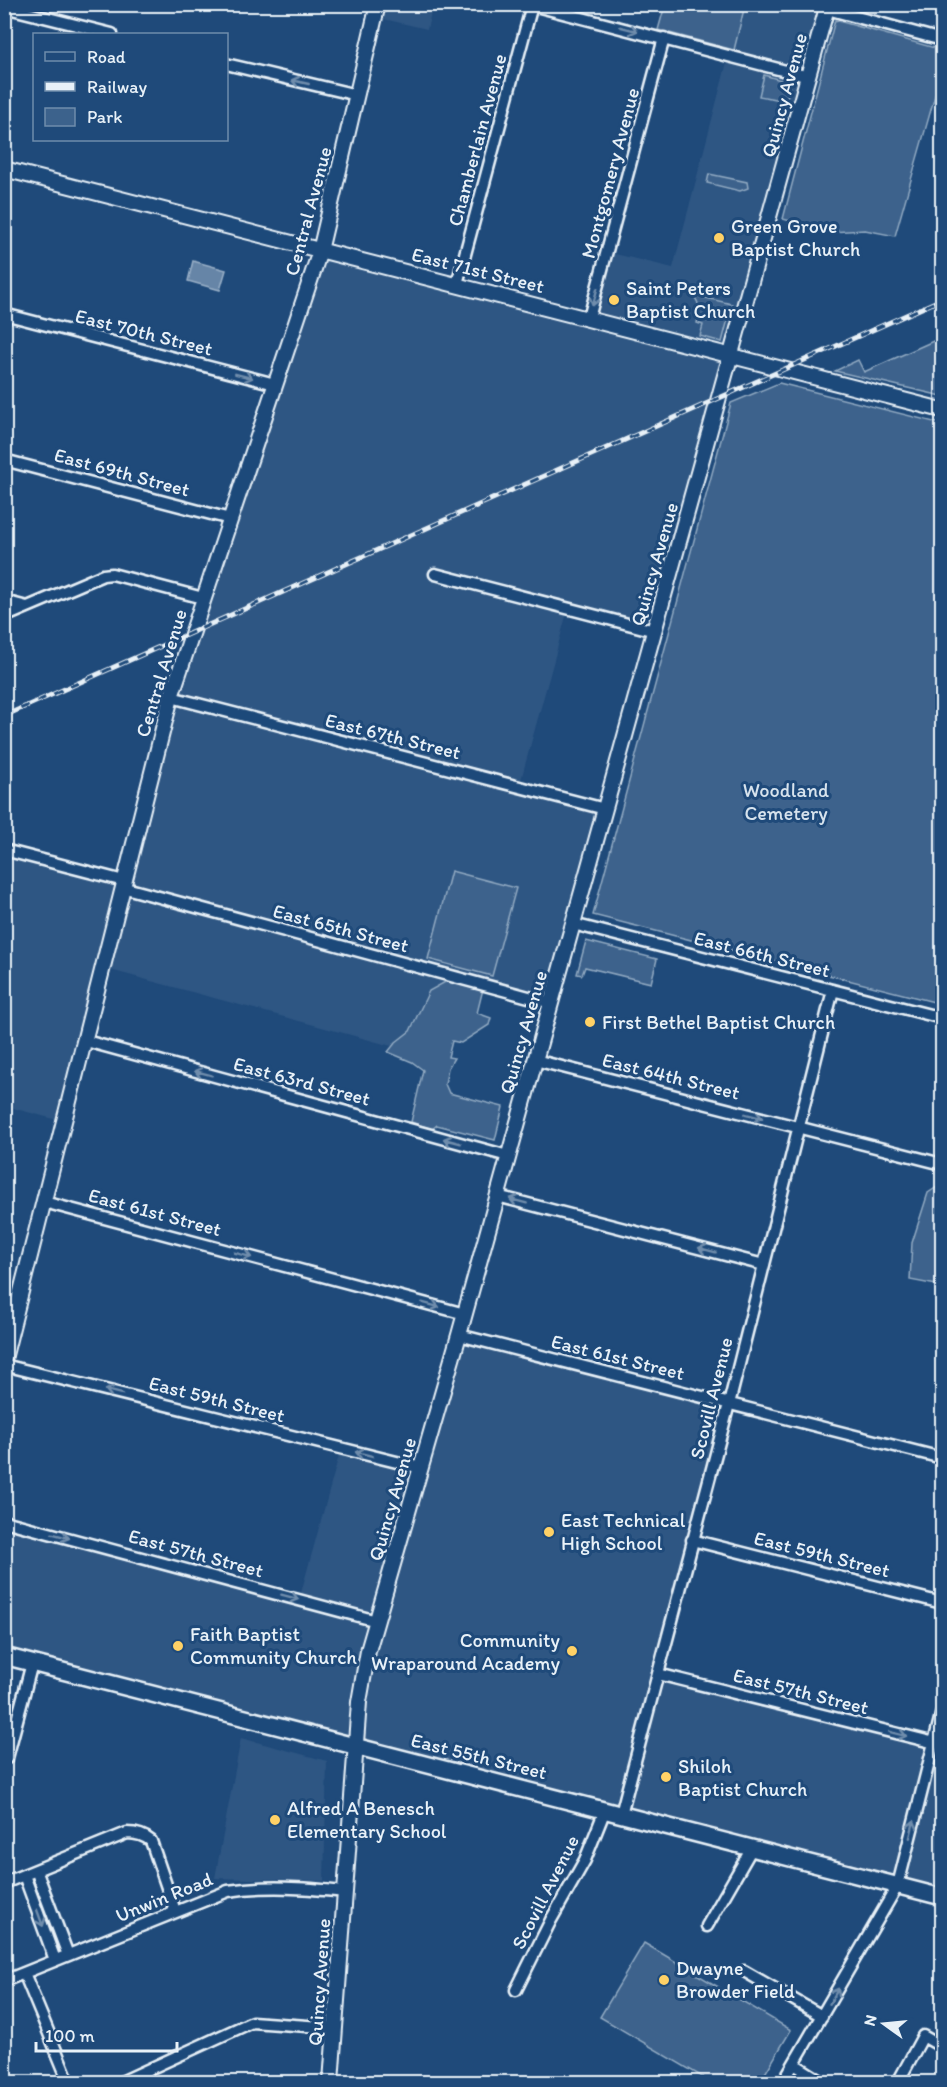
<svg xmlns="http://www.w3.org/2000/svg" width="947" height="2087" viewBox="0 0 947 2087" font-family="Itim,sans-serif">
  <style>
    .built { fill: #2e5683 }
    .green { fill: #3c628c; stroke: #92aac2; stroke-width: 1.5 }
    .water { fill: #6685a7; stroke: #9ab0c7; stroke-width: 1.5 }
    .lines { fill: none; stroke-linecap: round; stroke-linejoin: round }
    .street-casing { stroke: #e8f1f8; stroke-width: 15 }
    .secondary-casing { stroke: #e8f1f8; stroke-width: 18 }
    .primary-casing { stroke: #e8f1f8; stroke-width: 20 }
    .street { stroke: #1f4a7a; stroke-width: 10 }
    .secondary { stroke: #1f4a7a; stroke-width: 14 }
    .primary { stroke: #1f4a7a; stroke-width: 15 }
    .rail-casing { stroke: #e8f1f8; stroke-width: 5 }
    .rail { stroke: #1f4a7a; stroke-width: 3; stroke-dasharray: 9; stroke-linecap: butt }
    .oneway { stroke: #6f8dac }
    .poi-dot { fill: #ffd166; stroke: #1f4a7a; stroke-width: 2 }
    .labels { text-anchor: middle; stroke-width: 6; stroke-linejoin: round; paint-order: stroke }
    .street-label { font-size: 20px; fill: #e8f1f8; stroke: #1f4a7a }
    .poi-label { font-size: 20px; fill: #e8f1f8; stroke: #1f4a7a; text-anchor: start }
    .park-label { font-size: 20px; fill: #d7e3ed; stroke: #1f4a7a }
  </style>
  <rect width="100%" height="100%" fill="#1f4a7a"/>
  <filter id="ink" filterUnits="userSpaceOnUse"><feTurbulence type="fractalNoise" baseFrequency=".0167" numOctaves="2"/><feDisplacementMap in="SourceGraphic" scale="12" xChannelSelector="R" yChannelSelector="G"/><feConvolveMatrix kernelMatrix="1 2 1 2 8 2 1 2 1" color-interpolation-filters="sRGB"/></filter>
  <g filter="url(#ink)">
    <!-- built -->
    <path class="built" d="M378,5H433L427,29L375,17Z
      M742,5H828L655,631L568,609L519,787L605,809L551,1003L458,978L436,1058L103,968L65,1122L5,1106L4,850L123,881L171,697L320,251L589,318L607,252L673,268Z
      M459,1335L729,1404L658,1674L942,1745V1897L5,1656L4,1521L299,1600L341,1448L421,1468Z
      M241,1738L327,1761L324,1881L215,1878Z"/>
    <!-- green -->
    <path class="green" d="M665,5H745L734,50L658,30Z
      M835,20L942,50V71L895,236L865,230L830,232L783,219Z
      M764,75L791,83L786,101L759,96Z
      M709,174L747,182L748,188L740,191L707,183Z
      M693,295L732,304L722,342L700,336L703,325L697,323C700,311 701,305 693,295Z
      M942,328V396L835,371L858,360L864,372L940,338L937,331Z
      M779,383L942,424V1004L593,915L731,403Z
      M451,871L516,888L492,976L428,959Z
      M586,941L657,959L651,983L585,967L582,975L577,974Z
      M447,981L483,989L477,1013L491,1018L489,1025L461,1043L452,1041L448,1057L454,1058L448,1068L445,1084L449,1093L503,1107L495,1140L437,1125L432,1129L411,1122L423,1070L412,1062L388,1052L396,1042L410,1031L429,991Z
      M937,1187L942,1189V1286L910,1280L912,1243L928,1193Z
      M644,1943L791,2030L760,2082H711L600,2017Z"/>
    <!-- water -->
    <path class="water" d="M193,261L226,270L220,290L188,281Z"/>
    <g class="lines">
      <defs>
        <path id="street" d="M4,7L112,34
          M827,9L942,40
          M226,64L357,95
          M457,284L532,5L809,77
          M4,314L275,384
          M589,318L664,38
          M4,460L230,519
          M435,574L655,631
          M4,601L27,607
          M4,617L103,575L112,574L203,598
          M171,697L605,809
          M4,850L124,881
          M122,887L551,1003
          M573,924L942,1018
          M86,1041L508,1156
          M535,1060L942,1164
          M497,1196L764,1265
          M44,1202L465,1314
          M459,1335L942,1458
          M4,1365L421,1468
          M4,1521L377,1621
          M692,1540L942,1603
          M658,1674L935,1743
          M7,1758L32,1663
          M621,1814L729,1404L833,990
          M36,1870L68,1955
          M24,1875L55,1960
          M4,1883L127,1833C136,1833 144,1835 151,1841L175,1911
          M707,1926L752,1848
          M744,1971L822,2016
          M24,1973L69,2082
          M4,1981L228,1891C267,1885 305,1888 345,1892
          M516,1990L551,1920L585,1860L605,1810
          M794,2064L823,2082
          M121,2082L252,2022L335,2028
          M783,2082L898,1885L942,1711
          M898,2082L923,2036L942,2047"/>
        <path id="secondary" d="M4,169L942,410
          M4,1359L171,697L320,251L378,4
          M331,2082L359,1702L368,1651L459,1335L828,4"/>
        <path id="primary" d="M4,1656L942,1897"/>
      </defs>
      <!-- street casing -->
      <use href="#street" class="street-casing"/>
      <!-- secondary casing -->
      <use href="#secondary" class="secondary-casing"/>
      <!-- primary casing -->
      <use href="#primary" class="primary-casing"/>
      <!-- street -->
      <use href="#street" class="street"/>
      <!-- secondary -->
      <use href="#secondary" class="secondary"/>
      <!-- primary -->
      <use href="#primary" class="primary"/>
      <defs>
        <path id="rail" d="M4,716L942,299"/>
      </defs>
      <!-- rail casing -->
      <use href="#rail" class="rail-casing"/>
      <!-- rail -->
      <use href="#rail" class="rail"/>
    </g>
    <!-- one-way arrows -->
    <defs><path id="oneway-shaft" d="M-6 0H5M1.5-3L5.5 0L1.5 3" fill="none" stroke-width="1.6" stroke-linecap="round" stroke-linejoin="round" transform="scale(1.5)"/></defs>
    <g class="oneway">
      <use href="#oneway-shaft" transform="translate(629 29) rotate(14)"/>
      <use href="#oneway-shaft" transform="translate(300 82) rotate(-167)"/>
      <use href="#oneway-shaft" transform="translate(595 297) rotate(105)"/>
      <use href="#oneway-shaft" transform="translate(244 376) rotate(14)"/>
      <use href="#oneway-shaft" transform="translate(203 1073) rotate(-165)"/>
      <use href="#oneway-shaft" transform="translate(754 1116) rotate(14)"/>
      <use href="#oneway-shaft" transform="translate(452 1141) rotate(-165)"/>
      <use href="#oneway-shaft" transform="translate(518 1201) rotate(-165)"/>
      <use href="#oneway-shaft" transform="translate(707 1250) rotate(-165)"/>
      <use href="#oneway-shaft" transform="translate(243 1255) rotate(15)"/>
      <use href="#oneway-shaft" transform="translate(431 1305) rotate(15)"/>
      <use href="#oneway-shaft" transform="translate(114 1392) rotate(-166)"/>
      <use href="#oneway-shaft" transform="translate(364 1454) rotate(-166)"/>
      <use href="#oneway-shaft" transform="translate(61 1536) rotate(15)"/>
      <use href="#oneway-shaft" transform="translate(290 1597) rotate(15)"/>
      <use href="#oneway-shaft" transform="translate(898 1734) rotate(14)"/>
      <use href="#oneway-shaft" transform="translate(912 1829) rotate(-76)"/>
      <use href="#oneway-shaft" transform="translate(40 1918) rotate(70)"/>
      <use href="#oneway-shaft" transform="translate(834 1996) rotate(-60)"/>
    </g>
  </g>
  <!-- markers -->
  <g class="poi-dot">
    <circle cx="719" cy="238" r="6"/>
    <circle cx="614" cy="300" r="6"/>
    <circle cx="590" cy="1022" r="6"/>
    <circle cx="549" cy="1532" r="6"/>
    <circle cx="178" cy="1646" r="6"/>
    <circle cx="572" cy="1651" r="6"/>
    <circle cx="666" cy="1777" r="6"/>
    <circle cx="275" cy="1820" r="6"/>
    <circle cx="664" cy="1980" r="6"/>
  </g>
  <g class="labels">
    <!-- street labels -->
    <g class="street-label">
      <text transform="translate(784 95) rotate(-75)" y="7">Quincy Avenue</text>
      <text transform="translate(477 140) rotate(-75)" y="7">Chamberlain Avenue</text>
      <text transform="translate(610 173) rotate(-75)" y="7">Montgomery Avenue</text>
      <text transform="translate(308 211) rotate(-75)" y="7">Central Avenue</text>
      <text transform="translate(478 270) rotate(14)" y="7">East 71st Street</text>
      <text transform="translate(144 332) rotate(14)" y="7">East 70th Street</text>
      <text transform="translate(122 472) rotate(15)" y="7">East 69th Street</text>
      <text transform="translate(654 564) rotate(-74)" y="7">Quincy Avenue</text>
      <text transform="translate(161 673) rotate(-73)" y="7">Central Avenue</text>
      <text transform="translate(393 736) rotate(14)" y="7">East 67th Street</text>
      <text transform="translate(341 928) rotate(15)" y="7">East 65th Street</text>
      <text transform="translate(762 954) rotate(14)" y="7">East 66th Street</text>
      <text transform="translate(523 1032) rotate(-74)" y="7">Quincy Avenue</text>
      <text transform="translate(671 1076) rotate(14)" y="7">East 64th Street</text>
      <text transform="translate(302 1081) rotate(15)" y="7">East 63rd Street</text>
      <text transform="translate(155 1212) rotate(15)" y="7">East 61st Street</text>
      <text transform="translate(618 1357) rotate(14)" y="7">East 61st Street</text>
      <text transform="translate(711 1398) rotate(-76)" y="7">Scovill Avenue</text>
      <text transform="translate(217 1399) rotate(14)" y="7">East 59th Street</text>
      <text transform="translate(392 1499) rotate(-74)" y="7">Quincy Avenue</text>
      <text transform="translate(196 1553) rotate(15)" y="7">East 57th Street</text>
      <text transform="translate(822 1554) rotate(14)" y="7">East 59th Street</text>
      <text transform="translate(801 1691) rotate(14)" y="7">East 57th Street</text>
      <text transform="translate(479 1756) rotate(14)" y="7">East 55th Street</text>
      <text transform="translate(545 1892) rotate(-63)" y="7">Scovill Avenue</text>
      <text transform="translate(164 1897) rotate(-22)" y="7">Unwin Road</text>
      <text transform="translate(319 1982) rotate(-86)" y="7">Quincy Avenue</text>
    </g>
    <!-- poi labels -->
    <g class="poi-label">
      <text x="731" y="233">Green Grove<tspan x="731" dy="23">Baptist Church</tspan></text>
      <text x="626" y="295">Saint Peters<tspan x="626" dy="23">Baptist Church</tspan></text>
      <text x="602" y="1029">First Bethel Baptist Church</text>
      <text x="561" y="1527">East Technical<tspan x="561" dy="23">High School</tspan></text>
      <text x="190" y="1641">Faith Baptist<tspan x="190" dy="23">Community Church</tspan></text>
      <text x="560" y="1647" text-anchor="end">Community<tspan x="560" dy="23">Wraparound Academy</tspan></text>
      <text x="678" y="1773">Shiloh<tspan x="678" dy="23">Baptist Church</tspan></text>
      <text x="287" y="1815">Alfred A Benesch<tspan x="287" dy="23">Elementary School</tspan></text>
      <text x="676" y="1975">Dwayne<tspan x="676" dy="23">Browder Field</tspan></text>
    </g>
    <!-- park labels -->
    <g class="park-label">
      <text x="786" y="797">Woodland<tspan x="786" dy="23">Cemetery</tspan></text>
    </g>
  </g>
  <!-- margin -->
  <rect width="947" height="2087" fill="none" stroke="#1f4a7a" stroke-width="24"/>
  <rect x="12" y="12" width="923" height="2063" fill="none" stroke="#e8f1f8" stroke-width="2" filter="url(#ink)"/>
  <!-- legend -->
  <rect x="33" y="33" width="195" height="108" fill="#1f4a7a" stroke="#6f8dac" stroke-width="1.5"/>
  <rect x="45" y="52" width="30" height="9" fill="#1f4a7a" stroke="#6f8dac" stroke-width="1.5"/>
  <text x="87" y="63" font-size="18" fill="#e8f1f8">Road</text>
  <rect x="45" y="82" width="30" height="9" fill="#e8f1f8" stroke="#6f8dac" stroke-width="1.5"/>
  <text x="87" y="93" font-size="18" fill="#e8f1f8">Railway</text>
  <rect x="45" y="108" width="30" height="18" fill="#3c628c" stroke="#6f8dac" stroke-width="1.5"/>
  <text x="87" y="123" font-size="18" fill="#e8f1f8">Park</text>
  <!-- north arrow -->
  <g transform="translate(884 2024) rotate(285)" stroke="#1f4a7a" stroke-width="4.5" paint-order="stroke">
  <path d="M0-4.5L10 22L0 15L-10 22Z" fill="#e8f1f8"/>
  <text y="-9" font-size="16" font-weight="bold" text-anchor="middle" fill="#e8f1f8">N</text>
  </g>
  <!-- scale -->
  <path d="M36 2042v9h141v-9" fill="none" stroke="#e8f1f8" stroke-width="3"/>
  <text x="45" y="2042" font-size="18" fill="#e8f1f8" stroke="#1f4a7a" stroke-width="4.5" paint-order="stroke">100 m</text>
</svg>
